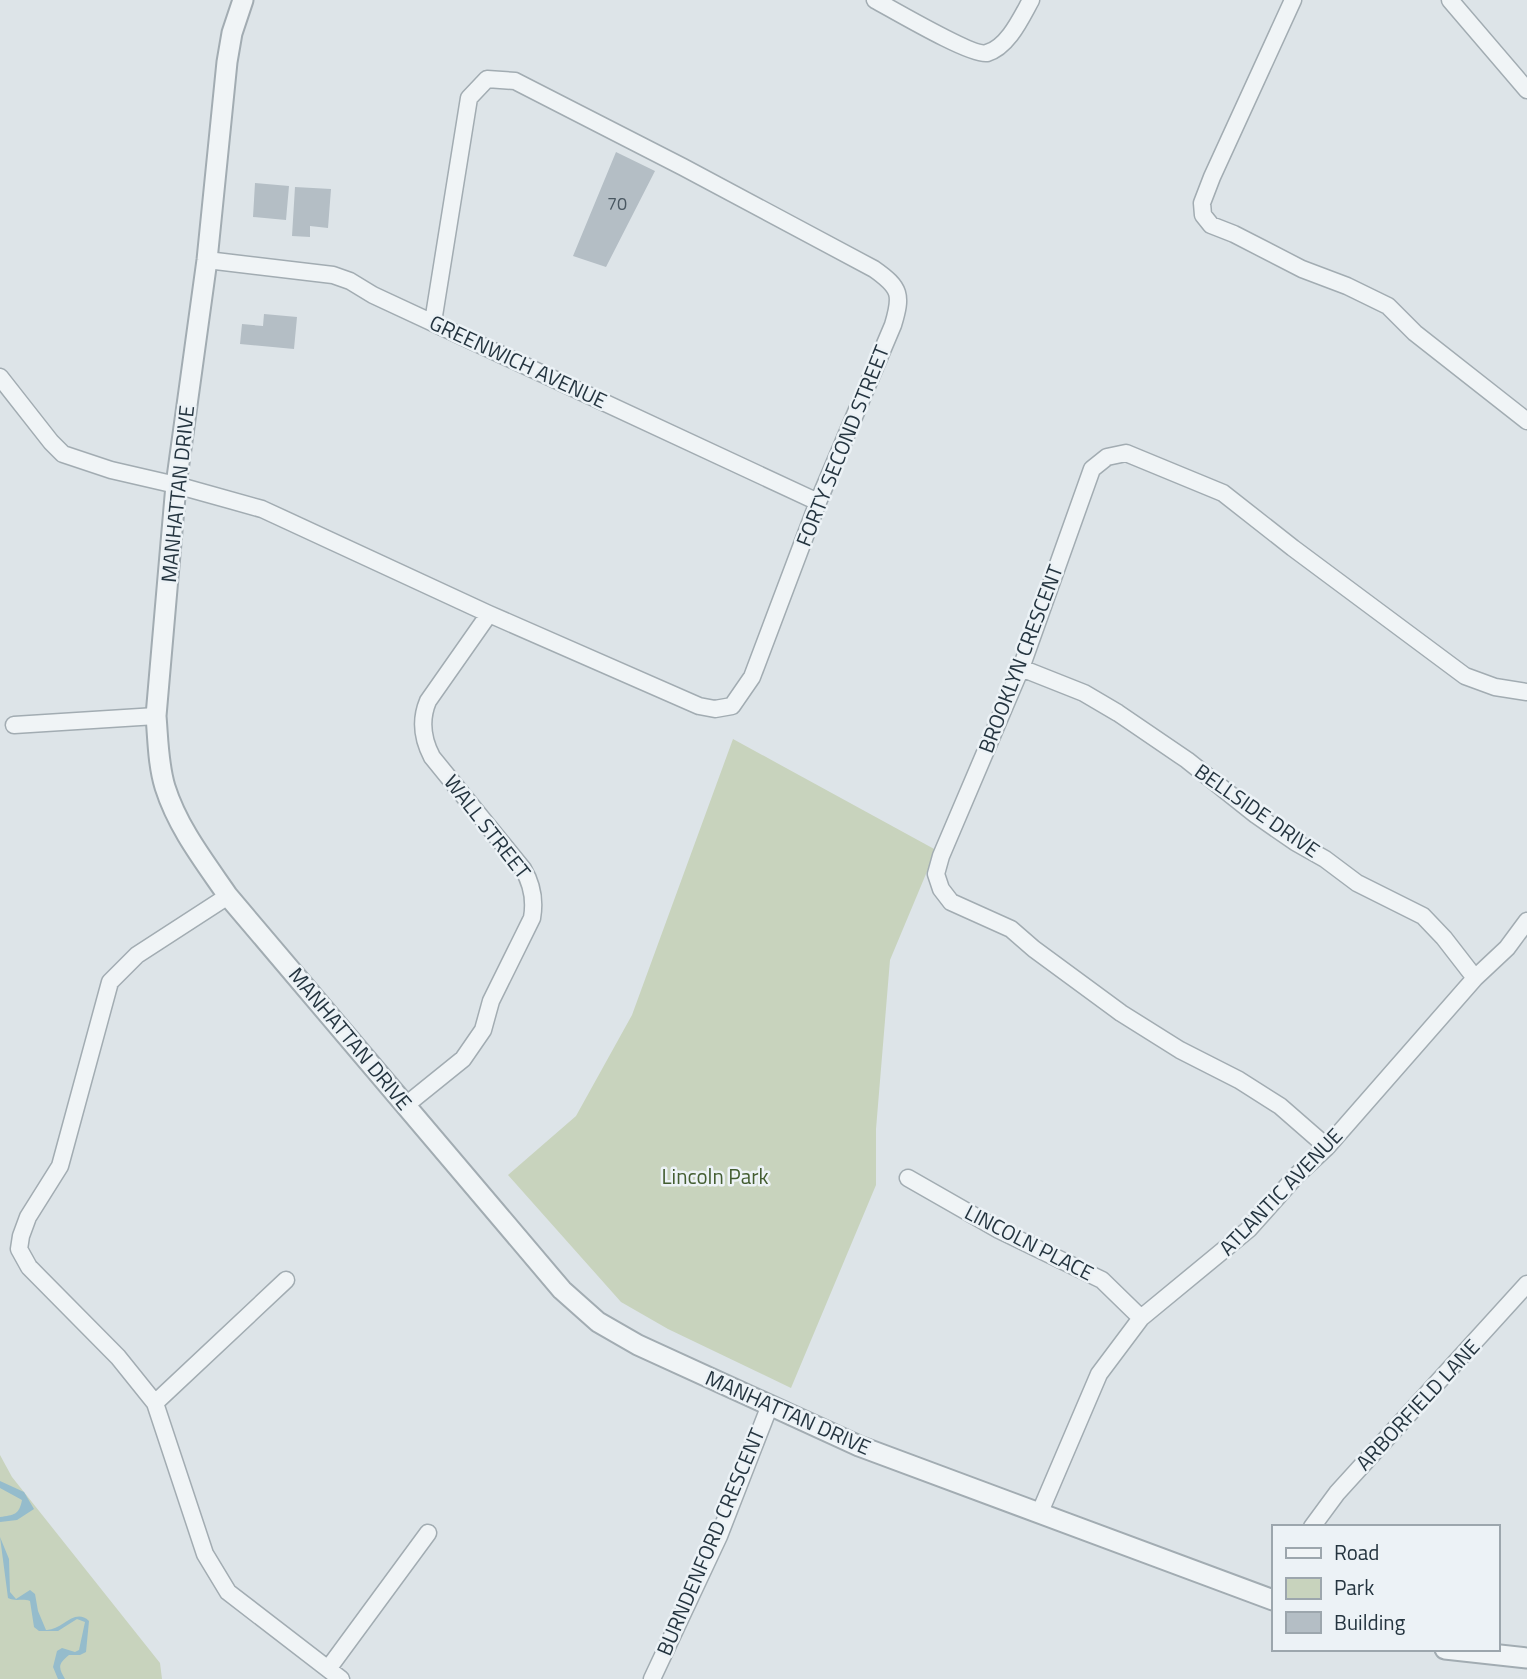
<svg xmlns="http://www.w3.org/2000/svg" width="1527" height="1679" viewBox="0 0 1527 1679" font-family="'Titillium Web',sans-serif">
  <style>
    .green { fill: #c8d3bd }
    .water { fill: #95bccc }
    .building { fill: #b4bec5 }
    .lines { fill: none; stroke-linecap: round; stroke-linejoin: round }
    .minor-casing { stroke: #a2acb2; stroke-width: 19 }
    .tertiary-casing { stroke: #a2acb2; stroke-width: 23 }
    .minor { stroke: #f0f4f6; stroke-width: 16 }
    .tertiary { stroke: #f0f4f6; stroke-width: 19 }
    .labels { text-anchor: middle; stroke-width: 5; stroke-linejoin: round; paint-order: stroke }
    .number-label { font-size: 18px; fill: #495761 }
    .street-label { font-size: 21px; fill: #253540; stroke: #ecf2f6 }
    .park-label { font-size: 21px; fill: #435d31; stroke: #ecf2f6 }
  </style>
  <rect width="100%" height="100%" fill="#dde4e8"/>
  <!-- green -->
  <path class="green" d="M733,739L936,850L890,960L876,1129V1185L791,1388L668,1329L621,1302L508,1175L576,1116L632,1015Z
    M0,1455L12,1477L160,1663L162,1679H0Z"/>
  <!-- water -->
  <path class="water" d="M0,1481L24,1492L34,1509L17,1520L0,1522V1517C14,1515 19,1515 22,1500L0,1488Z
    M0,1537L9,1559L10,1592L16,1599L30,1590L35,1594L38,1611L46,1630C62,1631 74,1607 89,1621L86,1652L80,1655H69C58,1664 58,1667 65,1679H58L53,1667L57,1651L62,1648L75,1652L79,1650L85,1622L77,1619L58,1631H39L34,1627L30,1601C22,1598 16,1602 8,1598Z"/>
  <!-- building -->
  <path class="building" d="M616,152L655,171L606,267L573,256Z
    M255,183L289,186L286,220L253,217Z
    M295,187L331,189L328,228L310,226V237L292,236Z
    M264,314L297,317L294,349L240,344L242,324L263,326Z"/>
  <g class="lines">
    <defs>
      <path id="minor" d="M875,0C892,9 973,57 987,53C1008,47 1021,18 1031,0
        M1293,0L1212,177L1202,203L1203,215L1211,225L1234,234L1302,269L1347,286L1388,306L1415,333L1527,421
        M1450,0L1527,90
        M207,260L333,275L350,281L373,295L818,502
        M0,377L51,442L63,454L111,470L176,485L262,509L489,614L699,706L715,709L732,706L752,677L818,502L893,325C902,295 901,288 874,269L683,167L515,81L487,79L469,98L433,322
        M1021,668L1084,693L1118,713L1187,760L1256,815L1295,842L1325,859L1357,883L1423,916L1444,938L1475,978
        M14,725L156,716
        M228,896L137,955L110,982L60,1166L28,1217L21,1236L19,1249L29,1267L118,1357L155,1403L205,1554L228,1592L341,1679
        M406,1105L463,1059L483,1030L491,1001L532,918C535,901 532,884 523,869L432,757C422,738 420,720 428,701L489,614
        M1327,1147L1280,1106L1239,1080L1180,1050L1121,1013L1034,949L1011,929L951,902L941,889L936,874L941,856L1021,668L1092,469L1107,457L1126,453L1223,493L1293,548L1465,676L1495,687L1527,692
        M908,1178L999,1230L1102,1280L1141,1318
        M155,1403L286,1280
        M1040,1512L1099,1374L1141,1318L1249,1229L1297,1175L1327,1147L1475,978L1507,948L1527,921
        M1312,1527L1337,1493L1527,1284
        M328,1669L428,1533
        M652,1679L719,1536L770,1405"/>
      <path id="tertiary" d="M243,0L232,33L227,62L207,260L176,485L156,716C158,739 158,764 165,787C178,828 204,861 228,896L562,1290L598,1322L638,1345L859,1446L1273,1600
        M1445,1649L1527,1658"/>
    </defs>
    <!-- minor casing -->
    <use href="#minor" class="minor-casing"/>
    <!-- tertiary casing -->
    <use href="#tertiary" class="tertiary-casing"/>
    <!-- minor -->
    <use href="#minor" class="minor"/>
    <!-- tertiary -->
    <use href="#tertiary" class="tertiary"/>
  </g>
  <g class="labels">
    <!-- number labels -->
    <g class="number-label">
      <text x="617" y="210">70</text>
    </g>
    <!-- street labels -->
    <g class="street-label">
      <text transform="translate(518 362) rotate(25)" y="7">GREENWICH AVENUE</text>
      <text transform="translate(843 446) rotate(-68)" y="7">FORTY SECOND STREET</text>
      <text transform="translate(178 494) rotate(-84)" y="7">MANHATTAN DRIVE</text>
      <text transform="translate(1021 659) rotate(-69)" y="7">BROOKLYN CRESCENT</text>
      <text transform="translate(1257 811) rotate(35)" y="7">BELLSIDE DRIVE</text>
      <text transform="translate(487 827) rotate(52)" y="7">WALL STREET</text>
      <text transform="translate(350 1039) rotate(50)" y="7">MANHATTAN DRIVE</text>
      <text transform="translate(1281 1192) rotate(-46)" y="7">ATLANTIC AVENUE</text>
      <text transform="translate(1029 1243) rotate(27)" y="7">LINCOLN PLACE</text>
      <text transform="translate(1418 1405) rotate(-47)" y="7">ARBORFIELD LANE</text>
      <text transform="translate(788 1413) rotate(24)" y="7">MANHATTAN DRIVE</text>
      <text transform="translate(711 1542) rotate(-67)" y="7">BURNDENFORD CRESCENT</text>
    </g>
    <!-- park labels -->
    <g class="park-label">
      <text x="715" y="1184">Lincoln Park</text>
    </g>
  </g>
  <!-- legend -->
  <rect x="1272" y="1525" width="228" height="126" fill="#ecf2f6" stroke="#9ca6ad" stroke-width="2"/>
  <rect x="1286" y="1548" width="35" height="10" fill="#f0f4f6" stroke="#9ca6ad" stroke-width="2"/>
  <text x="1334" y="1560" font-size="21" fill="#253540">Road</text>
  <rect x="1286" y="1578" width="35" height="21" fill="#c8d3bd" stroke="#9ca6ad" stroke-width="2"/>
  <text x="1334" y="1595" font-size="21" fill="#253540">Park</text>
  <rect x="1286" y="1612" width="35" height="21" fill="#b4bec5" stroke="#9ca6ad" stroke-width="2"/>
  <text x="1334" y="1630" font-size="21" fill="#253540">Building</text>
</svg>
